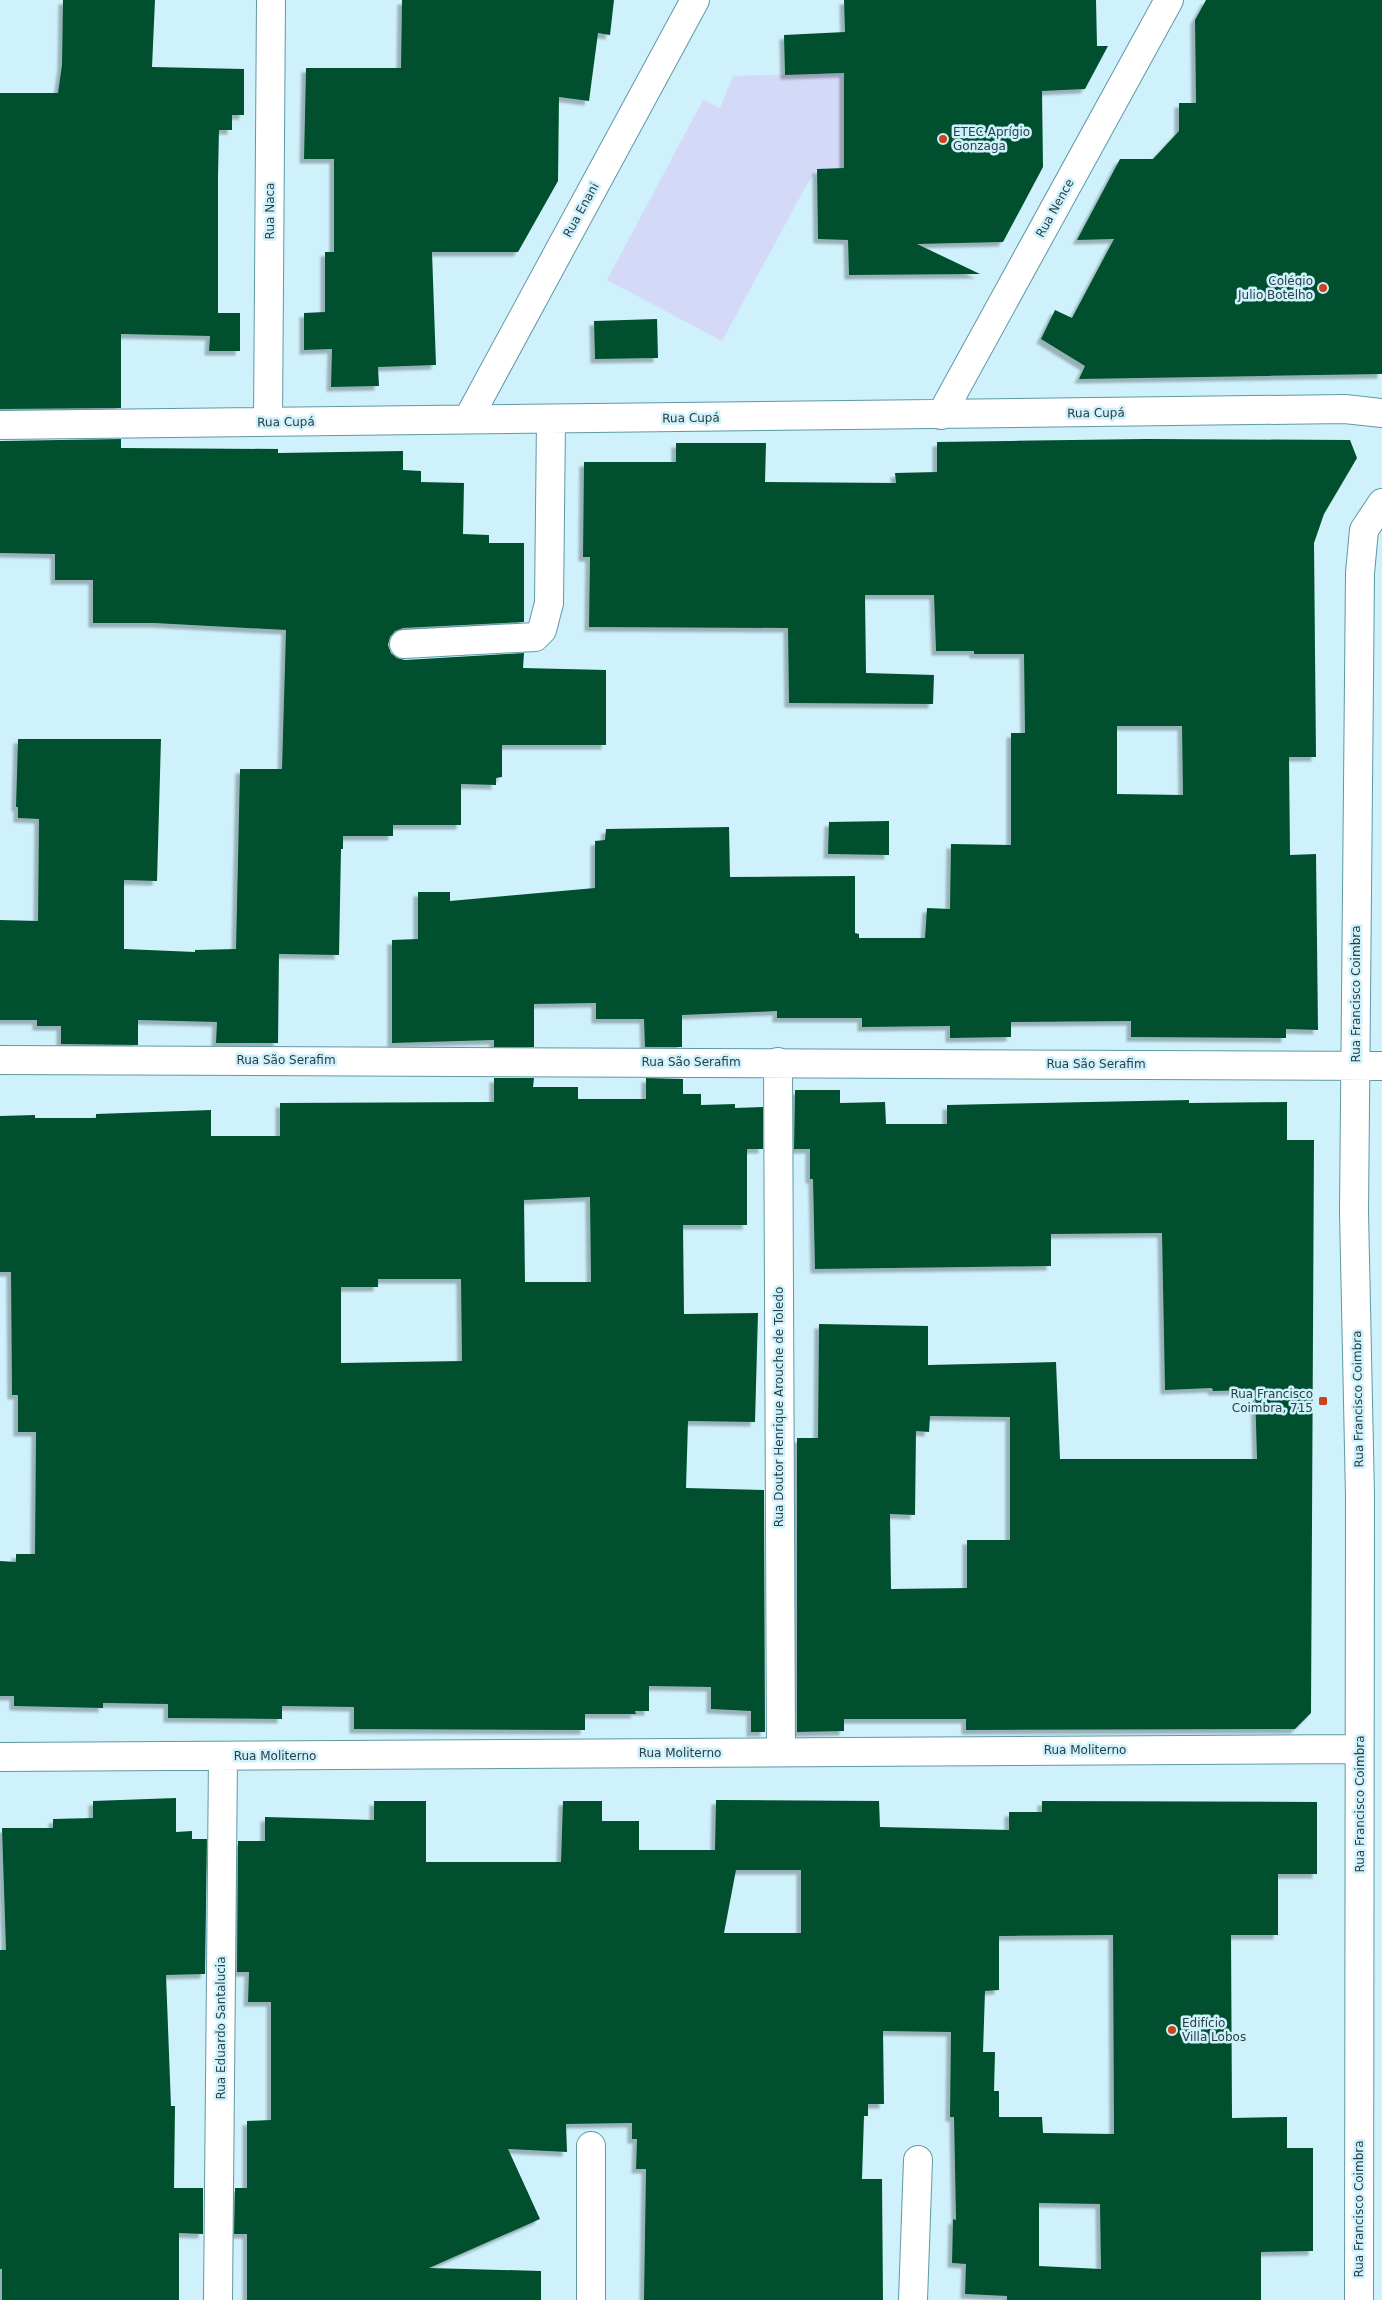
<svg xmlns="http://www.w3.org/2000/svg" width="1382" height="2300" viewBox="0 0 1382 2300" font-family="'DejaVu Sans',sans-serif">
  <style>
    .green { fill: #d3d9f7 }
    .building { fill: #00502d; fill-rule: evenodd; filter: url(#shadow) }
    .lines { fill: none; stroke-linecap: round; stroke-linejoin: round }
    .minor-casing { stroke: #6098a6; stroke-width: 30 }
    .minor { stroke: #fff; stroke-width: 28 }
    .poi-dot { fill: #cc431a; stroke: #cff1fb; stroke-width: 2 }
    .labels { text-anchor: middle; stroke-width: 5; stroke-linejoin: round; paint-order: stroke }
    .poi-label { font-size: 12px; fill: #283f45; stroke: #cff1fb; text-anchor: start }
    .street-label { font-size: 12px; fill: #283f45; stroke: #cff1fb }
  </style>
  <defs>
    <filter id="shadow"><feDropShadow dx="-4.5" dy="4.5" stdDeviation="1" flood-color="#0004"/></filter>
  </defs>
  <rect width="100%" height="100%" fill="#cff1fb"/>
  <!-- green -->
  <path class="green" d="M844,73V168L817,170L806,186L722,341L607,280L703,100L720,108L733,76Z"/>
  <!-- building -->
  <path class="building" d="M63,0H155L152,67L244,69V115H232V130H219L218,176V313H240V351H209L210,336L121,334V408L0,409V93H58L62,65Z
    M402,0H614L610,35L598,33L589,101L559,97L558,181L518,252H432L436,365L378,367L379,386L331,387L332,349L304,350V313L325,312V252H334V159H304L306,68H401Z
    M844,0H1096L1097,46H1108L1085,89L1042,91L1043,167L1003,242L917,244L980,274L849,275L848,240L818,239L817,169L844,168V73L785,75L784,35L845,32Z
    M1206,0H1382V374L1079,379L1085,366L1041,339L1055,310L1072,318L1114,239L1077,240L1120,159H1153L1179,131V103H1196L1195,20Z
    M657,319L658,358L595,359L594,321Z
    M121,439V448L278,449V453L403,451V470L421,471V482L464,483L463,534L489,535V543H524V622L403,628L395,631L390,637L388,645L391,653L397,658L405,660L524,653L523,668L606,670V745H502V777L496,778V785L461,784V825H393V836H343V849H341L339,955L279,954L278,1043H216L217,1022L138,1020V1045L61,1044V1026H37V1020H0V920L38,921L39,819L18,818V807H16L18,739H161L157,881L124,880V949L195,952V950L236,949L240,769H282L286,630L154,623H93V580H55V554L0,553V441Z
    M1146,439L1350,440L1357,458L1324,514L1314,543L1316,757H1289L1290,855L1316,854L1318,1030L1286,1029V1038L1131,1037V1021L1011,1022V1037L950,1038V1026L862,1027V1018H777V1011L682,1015V1047H645L644,1019H596V1003L534,1004V1047H494V1040L392,1043V940L418,939V892H450V901L595,888V841L605,840L606,829L729,827L730,877L855,876V933L859,934V938H925L927,908L950,909L951,844L1011,845V733H1025L1024,654H974V651H936L934,595H865L866,673L934,675L933,704L789,703L788,628L589,627L590,557H583L584,462H676V443H766L765,482L896,483L895,473L937,472V442ZM1117,726H1182L1183,795L1117,794Z
    M889,821V855L828,854L829,822Z
    M494,1078H534L533,1087H578V1099H646V1078L683,1079V1094H701V1105L735,1104V1108L763,1107V1149H747V1225H683L684,1314L758,1313L755,1422L688,1421L686,1488L764,1490L765,1732H751V1711L711,1709V1687L649,1686V1711H635L636,1714H585V1730L354,1729V1707L282,1706V1719L168,1718V1704L103,1703V1708L14,1706V1696H0V1561L16,1562V1554H35L36,1432H18V1395H12L11,1272H0V1116L35,1115V1118H96V1114L211,1110V1136H280V1103L494,1102ZM590,1197L591,1282H525L524,1200ZM378,1279H461L462,1361L341,1363V1287H378Z
    M795,1090H840V1103L885,1102L886,1124H947V1105L1189,1100V1103L1287,1102V1140H1314L1311,1713L1295,1729L966,1730V1719H844V1731L797,1732V1438H818L819,1324L928,1326V1365L1056,1362L1060,1459H1257L1255,1390L1213,1391L1212,1388L1165,1390L1162,1233L1051,1234V1266L815,1269L813,1179H810V1149H794ZM930,1416L1010,1417V1540H967V1588L891,1589L890,1514L915,1515L916,1431L929,1432Z
    M176,1798V1832L192,1831V1839H207L205,1974L166,1975L171,2106H175L174,2188H203V2234L179,2233V2300H2V2269H0V1950H6L2,1828H53V1819L93,1818V1801Z
    M716,1800L879,1801L880,1827L1009,1830V1812H1042V1801L1317,1802V1874H1278V1935H1231L1232,2118L1287,2117V2148H1313V2251L1261,2252V2300H1007V2296L965,2294L966,2264L952,2263L953,2219L956,2220L954,2117H950L951,2032L883,2031L884,2104H868V2116H864L862,2179H882L883,2300H644L646,2169H636L637,2139H632V2123L566,2124L567,2152L508,2149L540,2219L429,2268L541,2271V2300H247V2234H234L235,2188H247V2121L271,2120V2002H248L249,1972H237L238,1841H265V1817L374,1820V1801H426V1862H561L563,1801H602V1821H639V1850H715ZM736,1870H801V1933H724ZM1113,1935L1114,2134L1043,2133L1042,2117H999V2091H994L995,2052H983L985,1991L999,1990V1936ZM1039,2203L1100,2204L1101,2269L1039,2266Z"/>
  <g class="lines">
    <defs>
      <path id="minor" d="M941,415L1169,0
        M468,419L695,0
        M268,422L271,0
        M0,425L1345,409L1382,413
        M404,644L535,637L542,630L549,603L551,420
        M0,1060L1382,1066
        M778,1062L781,1752
        M0,1757L1359,1749
        M591,2146V2300
        M218,2300L223,1756
        M913,2300L918,2160
        M1359,2300L1360,1496L1354,1211L1360,573L1364,530L1382,503"/>
    </defs>
    <!-- minor casing -->
    <use href="#minor" class="minor-casing"/>
    <!-- minor -->
    <use href="#minor" class="minor"/>
  </g>
  <!-- markers -->
  <g class="poi-dot">
    <circle cx="943" cy="139" r="5"/>
    <circle cx="1323" cy="288" r="5"/>
    <rect x="1318" y="1396" width="10" height="10" rx="2.5"/>
    <circle cx="1172" cy="2030" r="5"/>
  </g>
  <g class="labels">
    <!-- poi labels -->
    <g class="poi-label">
      <text x="953" y="136">ETEC Aprígio<tspan x="953" dy="14">Gonzaga</tspan></text>
      <text x="1313" y="285" text-anchor="end">Colégio<tspan x="1313" dy="14">Julio Botelho</tspan></text>
      <text x="1313" y="1398" text-anchor="end">Rua Francisco<tspan x="1313" dy="14">Coimbra, 715</tspan></text>
      <text x="1182" y="2027">Edifício<tspan x="1182" dy="14">Villa Lobos</tspan></text>
    </g>
    <!-- street labels -->
    <g class="street-label">
      <text transform="translate(1055 208) rotate(-61)" y="4">Rua Nence</text>
      <text transform="translate(581 210) rotate(-61)" y="4">Rua Enani</text>
      <text transform="translate(270 211) rotate(-90)" y="4">Rua Naca</text>
      <text transform="translate(1096 413) rotate(-1)" y="4">Rua Cupá</text>
      <text transform="translate(691 418) rotate(-1)" y="4">Rua Cupá</text>
      <text transform="translate(286 422) rotate(-1)" y="4">Rua Cupá</text>
      <text transform="translate(1356 994) rotate(-90)" y="4">Rua Francisco Coimbra</text>
      <text x="286" y="1064">Rua São Serafim</text>
      <text x="691" y="1066">Rua São Serafim</text>
      <text x="1096" y="1068">Rua São Serafim</text>
      <text transform="translate(1358 1399) rotate(-91)" y="4">Rua Francisco Coimbra</text>
      <text transform="translate(779 1407) rotate(-90)" y="4">Rua Doutor Henrique Arouche de Toledo</text>
      <text x="1085" y="1754">Rua Moliterno</text>
      <text x="680" y="1757">Rua Moliterno</text>
      <text x="275" y="1760">Rua Moliterno</text>
      <text transform="translate(1360 1804) rotate(-90)" y="4">Rua Francisco Coimbra</text>
      <text transform="translate(221 2028) rotate(-90)" y="4">Rua Eduardo Santalucia</text>
      <text transform="translate(1359 2209) rotate(-90)" y="4">Rua Francisco Coimbra</text>
    </g>
  </g>
</svg>
